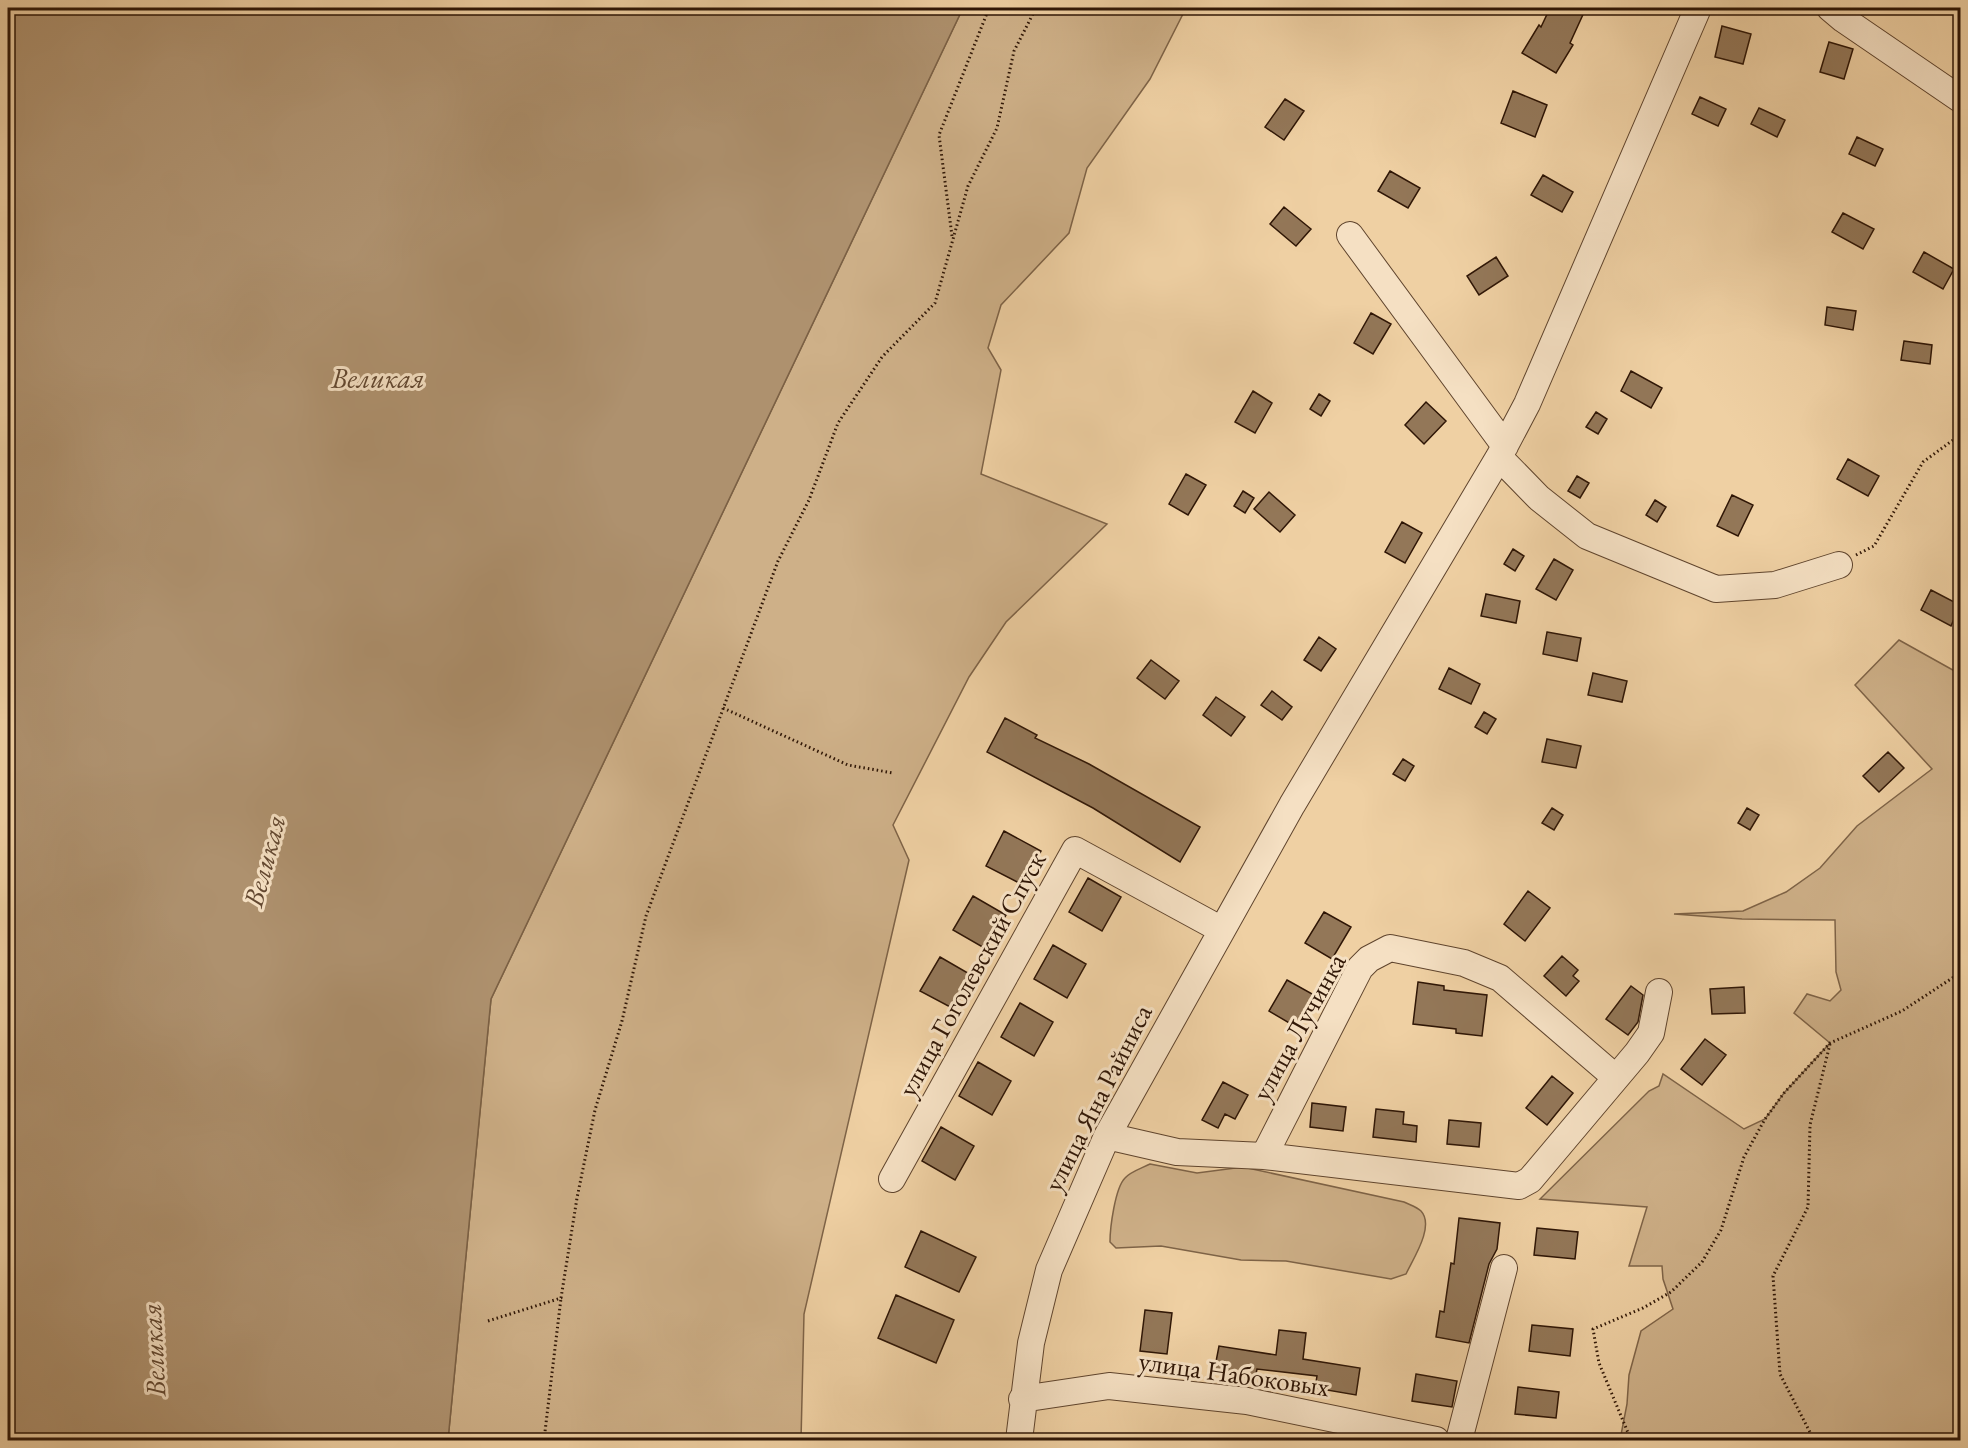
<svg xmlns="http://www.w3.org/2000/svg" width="1968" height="1448" viewBox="0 0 1968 1448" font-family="'EB Garamond',serif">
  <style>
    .green { fill: #ceb088; stroke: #7e6347; stroke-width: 1.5 }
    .water { fill: #ae916e; stroke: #7b6044; stroke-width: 1.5 }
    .building { fill: #937758; stroke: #2f1606; stroke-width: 1.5 }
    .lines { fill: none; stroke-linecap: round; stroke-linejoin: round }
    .minor-casing { stroke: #5f442d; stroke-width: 28 }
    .path { stroke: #2f1606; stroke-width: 3; stroke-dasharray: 1.5 3; stroke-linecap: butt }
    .minor { stroke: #f5e0c3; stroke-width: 26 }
    .labels { text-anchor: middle; stroke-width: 6; stroke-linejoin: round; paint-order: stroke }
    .street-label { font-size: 27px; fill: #2f1606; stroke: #f5e0c3 }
    .water-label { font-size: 28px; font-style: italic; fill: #624730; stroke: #f5e0c3 }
  </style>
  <rect width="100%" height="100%" fill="#efd0a3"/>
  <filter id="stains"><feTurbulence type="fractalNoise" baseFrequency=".00333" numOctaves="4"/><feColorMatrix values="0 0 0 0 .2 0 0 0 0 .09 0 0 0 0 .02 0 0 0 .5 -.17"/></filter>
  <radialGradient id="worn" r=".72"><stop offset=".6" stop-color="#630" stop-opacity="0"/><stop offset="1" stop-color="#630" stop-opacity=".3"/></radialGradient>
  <!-- green -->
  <path class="green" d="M963,8H1186L1150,79L1087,168L1069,233L1001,305L988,348L1001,370L981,474L1107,524L1006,622L969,677L893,825L909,860L804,1314L801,1440H448L491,999Z
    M1899,640L1960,674V1440H1620L1627,1404L1629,1375L1641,1331L1673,1309L1663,1279L1662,1266H1629L1647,1207L1540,1199L1649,1091L1659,1086L1663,1074L1744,1129L1765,1119L1784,1093L1830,1043L1794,1013L1807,994L1830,1001L1841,990L1836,972L1835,920L1742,919L1674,914L1743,911L1786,892L1820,868L1857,826L1932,769L1855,685Z
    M1150,1164L1197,1173L1243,1167L1404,1202C1410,1205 1417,1207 1421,1211C1435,1226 1413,1259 1406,1274L1391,1279L1286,1261L1241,1260L1161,1246L1116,1248L1110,1242C1110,1228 1115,1188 1125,1178C1130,1172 1142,1168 1150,1164Z"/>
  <!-- water -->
  <path class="water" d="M8,8H963L491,999L448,1440H8Z"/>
  <!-- building -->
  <path class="building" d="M1550,8H1586L1570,43L1573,45L1556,73L1522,53L1539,25L1541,27Z
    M1722,26L1751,34L1743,64L1715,57Z
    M1829,42L1853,49L1844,79L1820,72Z
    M1513,91L1547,105L1535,137L1501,123Z
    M1700,97L1726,109L1718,126L1692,114Z
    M1285,99L1304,111L1284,140L1265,127Z
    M1759,108L1785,120L1777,137L1751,124Z
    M1857,137L1883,149L1875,166L1849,154Z
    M1390,171L1420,188L1408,208L1378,191Z
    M1543,175L1573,192L1562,212L1531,195Z
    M1284,207L1311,229L1296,246L1270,224Z
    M1843,213L1874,229L1863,249L1832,232Z
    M1924,252L1954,269L1943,289L1913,272Z
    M1496,257L1508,276L1479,295L1467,276Z
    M1827,307L1856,311L1853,330L1825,325Z
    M1371,313L1391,324L1373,354L1354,343Z
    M1904,341L1932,345L1930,364L1901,360Z
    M1631,371L1662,388L1651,408L1621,391Z
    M1253,391L1272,403L1255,433L1235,422Z
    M1319,394L1330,401L1321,416L1310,409Z
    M1426,402L1446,421L1424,444L1405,425Z
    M1596,412L1607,419L1598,434L1586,427Z
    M1848,459L1879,476L1868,496L1837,479Z
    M1186,474L1206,485L1188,515L1169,504Z
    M1577,476L1589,483L1580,498L1568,491Z
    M1243,491L1254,498L1245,513L1234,506Z
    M1269,492L1295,515L1280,532L1254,509Z
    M1732,495L1753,505L1738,536L1717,526Z
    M1655,500L1666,507L1657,522L1646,515Z
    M1402,522L1422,533L1405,563L1385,552Z
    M1513,549L1524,556L1515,571L1504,564Z
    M1554,559L1573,570L1556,600L1536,589Z
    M1931,590L1960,605L1951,626L1921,610Z
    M1486,594L1520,601L1516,623L1481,616Z
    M1547,632L1581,638L1577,661L1543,654Z
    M1319,637L1336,649L1321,671L1304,660Z
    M1151,660L1179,681L1165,699L1137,678Z
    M1449,668L1480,684L1471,704L1439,689Z
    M1593,673L1627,681L1622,702L1588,695Z
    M1272,691L1292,707L1282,720L1261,705Z
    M1216,697L1245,717L1231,736L1203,715Z
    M1484,712L1496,719L1487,734L1475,727Z
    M1005,718L1037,735L1035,738L1089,764L1200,827L1180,862L1093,808L987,752Z
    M1547,739L1581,746L1576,768L1542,762Z
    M1888,752L1904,768L1879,792L1863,776Z
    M1403,759L1414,766L1405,781L1393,774Z
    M1552,808L1563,815L1554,830L1542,823Z
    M1747,808L1759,815L1750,830L1738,823Z
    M1004,831L1041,851L1023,885L986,866Z
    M1088,878L1121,897L1102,931L1069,912Z
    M1528,891L1550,908L1525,941L1504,924Z
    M973,896L1006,915L986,949L953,930Z
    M1324,912L1351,927L1332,959L1305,943Z
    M1053,945L1086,964L1067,998L1034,979Z
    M1562,956L1578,970L1573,976L1579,981L1566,996L1544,976Z
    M940,957L973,976L954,1009L920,991Z
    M1287,980L1314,995L1296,1027L1269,1011Z
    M1418,982L1444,986V990L1487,995L1482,1036L1456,1033V1029L1413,1024Z
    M1631,986L1643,995L1638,1022L1628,1035L1606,1019Z
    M1744,987L1745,1013L1712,1014L1710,989Z
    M1020,1003L1053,1022L1034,1056L1001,1037Z
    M1705,1039L1726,1055L1702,1085L1681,1069Z
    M978,1062L1011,1081L992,1115L959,1096Z
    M1552,1076L1573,1093L1547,1125L1526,1108Z
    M1223,1082L1248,1095L1235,1119L1225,1114L1218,1128L1202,1120Z
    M1312,1103L1346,1107L1343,1131L1310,1127Z
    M1376,1109L1404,1112L1403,1124L1417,1126L1416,1142L1373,1137Z
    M1449,1120L1481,1123L1479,1147L1447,1144Z
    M941,1127L974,1146L955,1180L922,1161Z
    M1459,1218L1500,1223L1497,1249L1489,1264L1469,1343L1436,1337L1440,1311L1444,1312L1451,1263L1454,1264Z
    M1537,1228L1578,1232L1575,1259L1534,1255Z
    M921,1231L976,1257L959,1292L905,1267Z
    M896,1295L954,1320L936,1363L878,1338Z
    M1145,1310L1172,1313L1167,1354L1140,1351Z
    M1532,1325L1573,1329L1570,1356L1529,1351Z
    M1279,1330L1306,1333L1303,1359L1360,1368L1356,1395L1315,1388L1317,1376L1257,1369L1255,1379L1214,1372L1219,1346L1276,1355Z
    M1416,1374L1457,1381L1452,1407L1412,1401Z
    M1518,1387L1559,1392L1556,1418L1515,1414Z"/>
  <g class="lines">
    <defs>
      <path id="minor" d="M1830,8L1843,19L1960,99
        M1350,235L1505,446
        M1499,457L1539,498L1587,536L1716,589L1775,585L1839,565
        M1107,1136L1177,1152L1264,1156L1519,1186L1530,1180L1637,1053L1651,1033L1659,992
        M1264,1156L1360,968L1369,959L1390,948L1464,963L1500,978L1615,1077
        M892,1179L1075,850L1222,930
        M1022,1399L1109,1386L1247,1401L1436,1440
        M1019,1440L1031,1343L1049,1270L1107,1136L1292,805L1499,457L1527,404L1698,8
        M1459,1440L1504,1268"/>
    </defs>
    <!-- minor casing -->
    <use href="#minor" class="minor-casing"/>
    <!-- path -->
    <path class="path" d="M952,236L939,135L989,8
      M1856,555L1874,546L1923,462L1960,435
      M723,708L848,765L893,773
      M488,1321L561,1298L577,1198L595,1110L622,1021L646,916L778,561L809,500L838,423L882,357L935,303L968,186L997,128L1014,51L1036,8
      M544,1440L561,1298
      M1631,1440L1599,1363L1593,1329L1643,1308L1671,1292L1702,1262L1721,1230L1744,1157L1765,1119L1784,1093L1830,1043L1902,1011L1960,973
      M1814,1440L1780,1374L1773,1276L1808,1207L1810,1125L1830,1044"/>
    <!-- minor -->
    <use href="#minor" class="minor"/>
  </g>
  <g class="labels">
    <!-- street labels -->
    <g class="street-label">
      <text transform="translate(972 974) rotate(-61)" y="9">улица Гоголевский Спуск</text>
      <text transform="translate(1299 1027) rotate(-61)" y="9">улица Лучинка</text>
      <text transform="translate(1098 1098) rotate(-63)" y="9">улица Яна Райниса</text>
      <text transform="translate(1234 1374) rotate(8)" y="9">улица Набоковых</text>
    </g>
    <!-- water labels -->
    <g class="water-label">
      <text x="378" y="388">Великая</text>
      <text transform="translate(264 861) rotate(-75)" y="10">Великая</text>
      <text transform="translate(153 1350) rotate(-93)" y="10">Великая</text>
    </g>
  </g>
  <!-- margin -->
  <rect width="1968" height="1448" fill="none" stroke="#efd0a3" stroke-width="30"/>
  <rect x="9" y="9" width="1950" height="1430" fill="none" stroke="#2f1606" stroke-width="3"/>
  <rect x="15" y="15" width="1938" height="1418" fill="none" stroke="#2f1606" stroke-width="1.5"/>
  <rect width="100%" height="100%" filter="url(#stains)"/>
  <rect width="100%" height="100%" fill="url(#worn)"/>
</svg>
